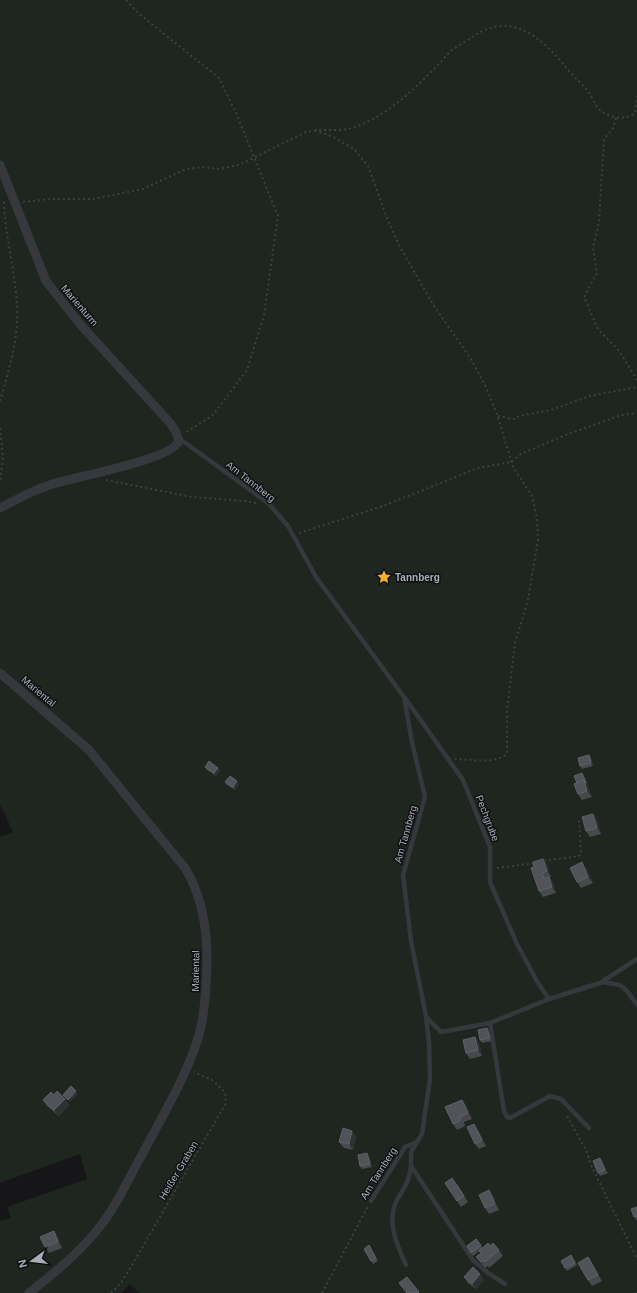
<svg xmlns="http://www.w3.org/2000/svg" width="637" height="1293" viewBox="0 0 637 1293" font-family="Helvetica,sans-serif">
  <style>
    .green { fill: #1e261f }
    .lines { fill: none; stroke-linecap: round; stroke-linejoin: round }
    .path { stroke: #3d3f44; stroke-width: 2; stroke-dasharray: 2 3; stroke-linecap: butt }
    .lane { stroke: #37383d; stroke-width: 4.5 }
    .street { stroke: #37383d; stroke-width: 9 }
    .wall { fill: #47494d }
    .shaded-wall { fill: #2f3033 }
    .building { fill: #525359; stroke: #5f6168 }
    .labels { text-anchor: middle; stroke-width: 3; stroke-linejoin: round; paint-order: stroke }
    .street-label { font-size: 10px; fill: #a8adb8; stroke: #111113 }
    .poi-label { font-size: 10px; font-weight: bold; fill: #a8adb8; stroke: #111113; text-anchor: start }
  </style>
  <rect width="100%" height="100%" fill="#161618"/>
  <!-- green -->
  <path class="green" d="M0,0H637V1293H139L130,1284L121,1293H0V1221L11,1218L7,1207L87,1179L80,1154L0,1183V837L13,832L0,804Z"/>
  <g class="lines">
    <!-- path -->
    <path class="path" d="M126,0L138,13L219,78L236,113L278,216L264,315L247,370L213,415L185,433
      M616,118L613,128L604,139L599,222L593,248L597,273L584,297L598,329L620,352L637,380
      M315,130L333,137L354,149L368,166L387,218L400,247L434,306L471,359L486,387L497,414L513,467L532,496L537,518L538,540L528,600L515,643L507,711V754C491,765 473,759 455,759
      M23,202L50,199H93L143,189L186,169L203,167L218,169L239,165L306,132C321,128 338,132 352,128C389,116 416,87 443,60C450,49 463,43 474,36C511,11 541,37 564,65C571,74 580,82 587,90C592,96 595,106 601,111C611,118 625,121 635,113L637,96
      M0,401C9,370 19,338 17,305C15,270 5,237 4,201
      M498,416L514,419L519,416L551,410L590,396L637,387
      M0,428L3,457L0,482
      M106,480L192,497L244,501L256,503
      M299,533L383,506L478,468L511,462L521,454L563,436L621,415L637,413
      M544,861L579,856L581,854L579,818
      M497,868L536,863
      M567,1116L586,1150L590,1163L637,1259
      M111,1293L121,1283L135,1260L226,1103L225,1092L212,1080L194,1072
      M322,1293L368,1206
      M636,1293H637"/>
    <!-- lane -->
    <path class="lane" d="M180,439L268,503L288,526L316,577L404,697L412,742L425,797L403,875L411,941L426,1016L429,1042L430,1079L422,1134L417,1142L405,1147L371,1201
      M405,698L463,780L490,847V882L517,944L538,983L549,999
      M603,981L637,959
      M426,1017L441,1032L490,1023L549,999L603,982L620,985L627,991L637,1005
      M490,1023L504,1111L507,1117L510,1118L550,1096L561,1099L589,1128
      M417,1142L411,1152V1166L473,1260L488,1273L505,1284
      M406,1265C397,1245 386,1222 397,1200C404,1188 410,1180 411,1166"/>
    <!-- street -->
    <path class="street" d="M0,165L46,281L79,323L171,424L176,432L179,441C172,460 73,477 50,485C33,490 16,500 0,508
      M0,673L89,750L185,868C201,894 206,922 207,952C207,977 206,1002 201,1027C192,1067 163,1115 144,1151C129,1177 117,1206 98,1229C78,1254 53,1274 29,1293"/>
  </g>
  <!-- wall -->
  <path class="wall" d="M589,755L591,758L593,766L582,769L580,766Z
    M205,767L218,768L220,771L216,776L207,770Z
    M582,773L584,776L592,797L582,800L578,794L577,783Z
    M225,782L239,784L235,790L227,785Z
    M597,820L601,834L590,837L586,831Z
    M543,859L547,864L551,877H549L553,883L556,893L543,897L539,891L534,867Z
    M586,868L593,883L581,888L577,882Z
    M487,1028L489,1031L492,1041L482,1043L480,1040Z
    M475,1037L479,1043L482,1056L470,1059L466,1053Z
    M54,1095L65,1099L69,1105L59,1116L47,1106L43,1100Z
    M462,1100L466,1105L472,1119L464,1122L465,1126L457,1130L453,1124Z
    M478,1130L486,1146L479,1149L475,1144Z
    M352,1131L356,1137L353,1150L344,1148L339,1142Z
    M369,1156L372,1167L362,1169L360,1166Z
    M602,1161L608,1173L600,1176L598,1173Z
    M457,1184L468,1202L461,1207L457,1201Z
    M489,1190L493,1196L499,1210L489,1214L485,1208Z
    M637,1207V1221L634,1217Z
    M54,1231L58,1237L62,1248L49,1253L45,1247Z
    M476,1239L483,1248L490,1246L499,1250L503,1256L489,1268L488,1266L485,1268L476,1257L481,1253L479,1251L473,1256L467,1246Z
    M369,1245L378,1261L373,1264L371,1261Z
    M571,1255L577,1265L567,1271L565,1268Z
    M588,1257L592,1263L602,1281L592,1286L588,1280Z
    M464,1277L484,1280L476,1289L468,1283Z"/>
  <!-- shaded-wall -->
  <path class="shaded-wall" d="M589,755L591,758L593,766L591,763Z
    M218,768L220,771L216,776L214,773Z
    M582,773L584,776L592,797L587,791Z
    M237,781L239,784L235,790L233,787Z
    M593,814L597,820L601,834L597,828Z
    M543,859L547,864L551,877L547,871Z
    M582,862L586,868L593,883L588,877Z
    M549,877L553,883L556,893L552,887Z
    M487,1028L489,1031L492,1041L490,1038Z
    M475,1037L479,1043L482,1056L478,1050Z
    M76,1091L78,1094L70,1102L68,1100Z
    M65,1099L69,1105L59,1116L54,1110Z
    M462,1100L466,1105L472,1119L468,1113Z
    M474,1124L478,1130L486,1146L482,1140Z
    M352,1131L356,1137L353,1150L349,1144Z
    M367,1153L369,1156L372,1167L370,1164Z
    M600,1158L602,1161L608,1173L605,1170Z
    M489,1190L493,1196L499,1210L495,1204Z
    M54,1231L58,1237L62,1248L58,1242Z
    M588,1257L592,1263L602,1281L598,1275Z
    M480,1274L484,1280L476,1289L472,1284Z"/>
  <!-- building -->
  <path class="building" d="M589,755L591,763L580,766L578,758Z
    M209,761L218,768L214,773L205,767Z
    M582,773L586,783L584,780L577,783L574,776Z
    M230,776L237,781L233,787L225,782Z
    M584,780L587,791L578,794L574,784Z
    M593,814L597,828L586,831L582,817Z
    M543,859L547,871L542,873L544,879L549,877L552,887L539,891L531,868L534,867L533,862Z
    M582,862L588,877L577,882L570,868Z
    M487,1028L490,1038L480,1040L478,1030Z
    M475,1037L478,1050L466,1053L463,1040Z
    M71,1086L76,1091L68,1100L63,1095Z
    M57,1091L65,1099L54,1110L43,1100L51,1092L54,1095Z
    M462,1100L468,1113L460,1117L461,1120L453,1124L445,1107Z
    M474,1124L482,1140L475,1144L467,1127Z
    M343,1128L352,1131L349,1144L339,1142Z
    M367,1153L370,1164L360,1166L358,1155Z
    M600,1158L605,1170L598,1173L593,1161Z
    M452,1178L464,1196L457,1201L445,1183Z
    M489,1190L495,1204L485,1208L479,1195Z
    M637,1207V1216L634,1217L631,1209Z
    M54,1231L58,1242L45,1247L40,1237Z
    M476,1239L481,1245L471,1253L467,1246Z
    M488,1243L490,1246L493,1243L499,1250L485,1262L484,1260L481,1262L476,1257L481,1253L479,1251Z
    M369,1245L376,1258L371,1261L364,1249Z
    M571,1255L575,1263L565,1268L561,1261Z
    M588,1257L598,1275L588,1280L578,1263Z
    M473,1267L480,1274L472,1284L464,1277Z
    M407,1277L419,1292L418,1293H407L399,1283Z"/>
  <!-- icons -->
  <defs>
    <symbol id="sight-bare" viewBox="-9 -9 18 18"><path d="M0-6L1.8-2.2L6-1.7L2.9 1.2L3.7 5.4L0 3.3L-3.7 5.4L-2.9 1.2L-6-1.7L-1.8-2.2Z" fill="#f2b134" stroke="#111113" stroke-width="2.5" paint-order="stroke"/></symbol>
  </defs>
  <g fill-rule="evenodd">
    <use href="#sight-bare" x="374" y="567" width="20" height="20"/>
  </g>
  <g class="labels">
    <!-- street labels -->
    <g class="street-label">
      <text transform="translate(80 305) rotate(49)" y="4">Marienturm</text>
      <text transform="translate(251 481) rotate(38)" y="4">Am Tannberg</text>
      <text transform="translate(39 691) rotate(40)" y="4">Mariental</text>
      <text transform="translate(488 818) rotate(69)" y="4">Pechgrube</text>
      <text transform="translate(405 834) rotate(-74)" y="4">Am Tannberg</text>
      <text transform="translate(195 971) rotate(-89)" y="4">Mariental</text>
      <text transform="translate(178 1170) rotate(-59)" y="4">Heißer Graben</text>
      <text transform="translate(378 1173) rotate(-58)" y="4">Am Tannberg</text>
    </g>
    <!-- poi labels -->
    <g class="poi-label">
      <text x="395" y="581">Tannberg</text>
    </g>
  </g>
  <!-- north arrow -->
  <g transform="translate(32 1261) rotate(255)" stroke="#111113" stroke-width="3" paint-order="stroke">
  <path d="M0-3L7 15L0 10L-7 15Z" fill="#a8adb8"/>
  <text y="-6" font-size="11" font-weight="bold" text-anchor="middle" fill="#a8adb8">N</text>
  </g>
</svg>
